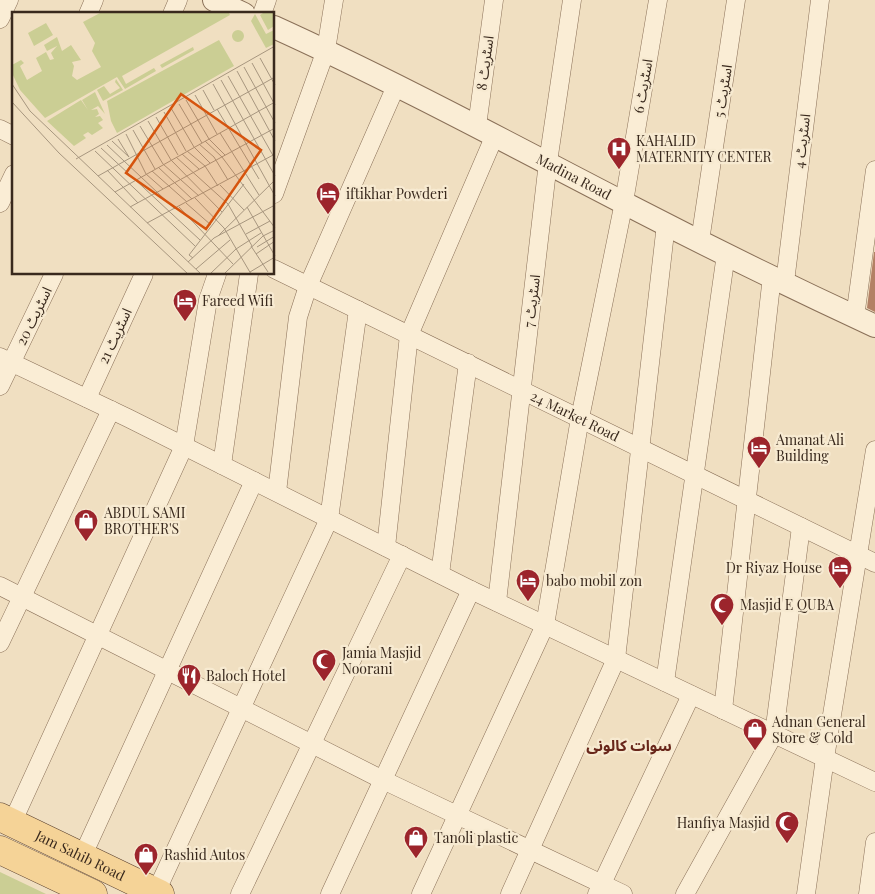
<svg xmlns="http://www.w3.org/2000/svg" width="875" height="894" viewBox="0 0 875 894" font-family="'Playfair Display','Noto Sans Arabic',serif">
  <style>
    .green { fill: #cbce94 }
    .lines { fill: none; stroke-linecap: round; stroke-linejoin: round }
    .minor-casing { stroke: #8a7058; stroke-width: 19 }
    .tertiary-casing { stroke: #8a7058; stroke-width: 24 }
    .primary-casing { stroke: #583e2c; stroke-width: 29 }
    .minor { stroke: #faedd5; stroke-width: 18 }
    .tertiary { stroke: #faedd5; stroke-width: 22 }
    .primary { stroke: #f5d397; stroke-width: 28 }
    .wall { fill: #b38165 }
    .labels { text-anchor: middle; stroke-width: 4.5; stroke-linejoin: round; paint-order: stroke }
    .street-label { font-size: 14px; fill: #39291d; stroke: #f7ead1 }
    .poi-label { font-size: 14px; fill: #39291d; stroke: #f7ead1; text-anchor: start }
    .neighbourhood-label { font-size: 15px; font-weight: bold; fill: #68261a; stroke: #f7ead1 }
    .inset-road { fill: none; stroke: #a7967f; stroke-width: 1 }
    .view { fill: #d6540e; fill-opacity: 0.15; stroke: #d6540e; stroke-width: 2.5 }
    .inset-edge { fill: none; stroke: #39291d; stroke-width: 2.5 }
  </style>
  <rect width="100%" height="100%" fill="#f0dfc1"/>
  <!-- green -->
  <path class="green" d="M0,872L46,894H0Z"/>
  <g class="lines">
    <defs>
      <g id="minor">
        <path d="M88,14L94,0"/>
        <path d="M172,14L178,0"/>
        <path d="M262,14L267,0"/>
        <path d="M0,19L9,0"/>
        <path d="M477,126L494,0"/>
        <path d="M0,129L14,136"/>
        <path d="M274,194L326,50L334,0"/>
        <path d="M0,203L14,174"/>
        <path d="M700,241L736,0"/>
        <path id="s1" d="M274,269L875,563"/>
        <path d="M785,282L820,0"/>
        <path d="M855,317L875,170"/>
        <path d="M0,357L128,418L471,590L875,782"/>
        <path d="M0,386L54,274"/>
        <path d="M87,398L144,274"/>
        <path d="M222,465L249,274"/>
        <path d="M277,492L298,317L308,286L396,86"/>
        <path d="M386,547L409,335L495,135"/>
        <path d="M440,574L468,363"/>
        <path d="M0,586L383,780L623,894"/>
        <path d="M497,602L548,162L572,0"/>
        <path d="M0,643L111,410"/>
        <path d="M665,682L726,254"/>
        <path d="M723,710L772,276"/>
        <path d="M12,823L184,446L208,300L217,274"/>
        <path d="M82,857L254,481"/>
        <path d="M156,892L329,519L358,310"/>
        <path d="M240,894L402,555"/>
        <path d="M330,894L471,590"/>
        <path d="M421,894L545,625L580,418L624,202L658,0"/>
        <path d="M510,894L616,659L666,224"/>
        <path d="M597,894L691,695"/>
        <path d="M685,894L774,734L801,527"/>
        <path d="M806,894L825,758L875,450"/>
        <path d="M868,894L875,842"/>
      </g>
      <g id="tertiary">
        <path d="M214,0L244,14"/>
        <path id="s2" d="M274,27C393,81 508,143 624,203C707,246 791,287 875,326"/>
      </g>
      <g id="primary">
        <path id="s3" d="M0,817L160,894"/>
        <path d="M0,850L93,894"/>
      </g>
    </defs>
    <!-- minor casing -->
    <use href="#minor" class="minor-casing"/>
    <!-- tertiary casing -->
    <use href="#tertiary" class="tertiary-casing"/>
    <!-- primary casing -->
    <use href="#primary" class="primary-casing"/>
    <!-- minor -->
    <use href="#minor" class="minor"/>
    <!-- tertiary -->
    <use href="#tertiary" class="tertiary"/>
    <!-- primary -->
    <use href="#primary" class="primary"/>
  </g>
  <!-- wall -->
  <path class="wall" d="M874,252H875V312L867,308Z"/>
  <!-- icons -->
  <defs>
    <symbol id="hospital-pin" viewBox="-11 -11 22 30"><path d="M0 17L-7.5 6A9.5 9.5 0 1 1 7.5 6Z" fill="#9c252c" stroke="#f7ead1"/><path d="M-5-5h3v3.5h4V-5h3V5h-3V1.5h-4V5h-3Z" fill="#fff"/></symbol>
    <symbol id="hotel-pin" viewBox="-11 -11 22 30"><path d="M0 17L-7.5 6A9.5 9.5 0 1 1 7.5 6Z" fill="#9c252c" stroke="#f7ead1"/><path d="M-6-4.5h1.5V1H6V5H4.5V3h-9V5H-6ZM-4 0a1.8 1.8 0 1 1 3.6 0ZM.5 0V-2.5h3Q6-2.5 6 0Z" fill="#fff"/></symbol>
    <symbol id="shop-pin" viewBox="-11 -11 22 30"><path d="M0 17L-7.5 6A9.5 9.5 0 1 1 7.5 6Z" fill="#9c252c" stroke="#f7ead1"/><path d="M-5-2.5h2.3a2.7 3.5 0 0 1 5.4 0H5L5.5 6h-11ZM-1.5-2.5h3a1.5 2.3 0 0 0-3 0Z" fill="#fff"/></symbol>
    <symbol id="mosque-pin" viewBox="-11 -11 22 30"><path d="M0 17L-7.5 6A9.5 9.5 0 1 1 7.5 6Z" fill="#9c252c" stroke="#f7ead1"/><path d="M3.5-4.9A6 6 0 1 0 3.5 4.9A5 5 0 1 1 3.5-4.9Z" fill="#fff"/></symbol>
    <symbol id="restaurant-pin" viewBox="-11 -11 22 30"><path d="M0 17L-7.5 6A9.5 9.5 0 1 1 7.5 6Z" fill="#9c252c" stroke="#f7ead1"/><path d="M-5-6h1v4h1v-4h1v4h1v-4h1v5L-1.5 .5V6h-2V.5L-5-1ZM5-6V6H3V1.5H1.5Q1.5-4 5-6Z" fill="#fff"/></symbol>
  </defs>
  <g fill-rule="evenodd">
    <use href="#hospital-pin" x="605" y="135" width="28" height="38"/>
    <use href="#hotel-pin" x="314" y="180" width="28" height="38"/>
    <use href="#hotel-pin" x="171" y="287" width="28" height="38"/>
    <use href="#hotel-pin" x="745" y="434" width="28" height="38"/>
    <use href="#shop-pin" x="72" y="507" width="28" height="38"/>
    <use href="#hotel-pin" x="826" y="554" width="28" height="38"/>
    <use href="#hotel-pin" x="514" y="567" width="28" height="38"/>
    <use href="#mosque-pin" x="708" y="591" width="28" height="38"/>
    <use href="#mosque-pin" x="310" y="647" width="28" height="38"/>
    <use href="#restaurant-pin" x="175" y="662" width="28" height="38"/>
    <use href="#shop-pin" x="741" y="716" width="28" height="38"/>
    <use href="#mosque-pin" x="773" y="809" width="28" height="38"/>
    <use href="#shop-pin" x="402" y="824" width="28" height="38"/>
    <use href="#shop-pin" x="132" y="841" width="28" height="38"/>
  </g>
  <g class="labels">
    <!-- street labels -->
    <g class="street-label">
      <text transform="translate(485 63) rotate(-82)" y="5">اسٹریٹ 8</text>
      <text transform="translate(643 86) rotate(-80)" y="5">اسٹریٹ 6</text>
      <text transform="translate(723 91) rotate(-81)" y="5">اسٹریٹ 5</text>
      <text transform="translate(802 141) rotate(-83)" y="5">اسٹریٹ 4</text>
      <text dy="5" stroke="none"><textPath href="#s2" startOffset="335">Madina Road</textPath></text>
      <text transform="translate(532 301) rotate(-83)" y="5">اسٹریٹ 7</text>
      <text transform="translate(34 316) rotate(-64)" y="5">اسٹریٹ 20</text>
      <text transform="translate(115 336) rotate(-65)" y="5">اسٹریٹ 21</text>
      <text dy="5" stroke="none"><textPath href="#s1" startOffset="335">24 Market Road</textPath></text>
      <text dy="5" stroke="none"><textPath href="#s3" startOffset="89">Jam Sahib Road</textPath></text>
    </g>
    <!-- poi labels -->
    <g class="poi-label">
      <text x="636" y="146">KAHALID<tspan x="636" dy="16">MATERNITY CENTER</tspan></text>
      <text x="346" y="199">iftikhar Powderi</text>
      <text x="202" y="306">Fareed Wifi</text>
      <text x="776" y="445">Amanat Ali<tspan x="776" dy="16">Building</tspan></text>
      <text x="104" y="518">ABDUL SAMI<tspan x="104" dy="16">BROTHER'S</tspan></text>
      <text x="822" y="573" text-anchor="end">Dr Riyaz House</text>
      <text x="546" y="586">babo mobil zon</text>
      <text x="740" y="610">Masjid E QUBA</text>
      <text x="342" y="658">Jamia Masjid<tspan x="342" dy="16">Noorani</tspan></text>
      <text x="206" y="681">Baloch Hotel</text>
      <text x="772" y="727">Adnan General<tspan x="772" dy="16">Store &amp; Cold</tspan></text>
      <text x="770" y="828" text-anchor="end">Hanfiya Masjid</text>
      <text x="434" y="843">Tanoli plastic</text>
      <text x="164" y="860">Rashid Autos</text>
    </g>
    <!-- neighbourhood labels -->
    <g class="neighbourhood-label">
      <text x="629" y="751">سوات کالونی</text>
    </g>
  </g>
  <!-- overview -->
  <g transform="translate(12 12)">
    <rect width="262" height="262" fill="#f0dfc1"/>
    <path d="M88,1H217L218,3L110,64L114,72L142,56L144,59L113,77L105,65L33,106L8,78L0,61V53L9,48L12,51L8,54L15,68L30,59L24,46L34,40L38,48L42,47L39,41L45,34L35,39L32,33L45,25L50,39L59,33L69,48L60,50L62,54L60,64L65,68L89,55L80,39L83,31L71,10ZM251,1H262V14L256,18L248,3ZM243,2L254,22L262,18V32L254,36L239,9ZM34,11L41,23L22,34L16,21ZM220 24a6 6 0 1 1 12 0a6 6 0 1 1-12 0ZM207,28L222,54L105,121L99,109L95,89ZM181,35L182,38L150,56L148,53ZM104,67L111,78L91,89L85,78L92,74L98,82L108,76L103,70ZM83,80L93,102L86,94L79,98L85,97L87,102L83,105L88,104L91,108L86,111L91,116L80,123L76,120L71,123L74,126L62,134L35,109L69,88L76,98L70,88Z" fill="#cbce94"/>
    <path class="inset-road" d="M248,46L263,73M240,51L263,93M232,55L263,111M225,59L263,129M216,64L263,147M209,68L263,164M0,72L18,99L189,262M201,72L263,184M191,78L202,98M183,83L205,122M174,88L197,127L213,143M0,90L47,141L176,262M167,92L190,131M159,96L182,135L198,151M205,97L247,167M152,100L174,139M144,105L166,143M136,109L159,148L210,200M128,114L151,152L187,184M121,118L143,157M208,121L247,183M114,122L134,162L151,177M100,129L117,145L106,127M193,129L210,145L263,216M187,132L202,145L216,168M95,133L163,197M89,136L188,228M83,139L183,234M175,139L193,154L206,174M170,142L187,157M164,145L216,192L240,234M64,147L263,34M146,155L180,187M95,158L126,191M140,159L175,190M86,164L263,65M208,173L232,198M103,180L263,90M183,186L212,216L239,262M174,191L199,213M118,195L263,116M167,195L221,252M235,195L263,244M135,211L263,142M234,222L258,209M206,224L263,168M239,234L256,260M245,235L263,224M244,242L263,229M181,246L177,243L232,172M176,250L202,226L263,193M184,257L218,228M238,260L263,245M198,262L224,237L249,221M212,262L251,224L263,218"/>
    <path class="view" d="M169,82L249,138L194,217L114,161Z"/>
    <rect width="262" height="262" class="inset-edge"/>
  </g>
</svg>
